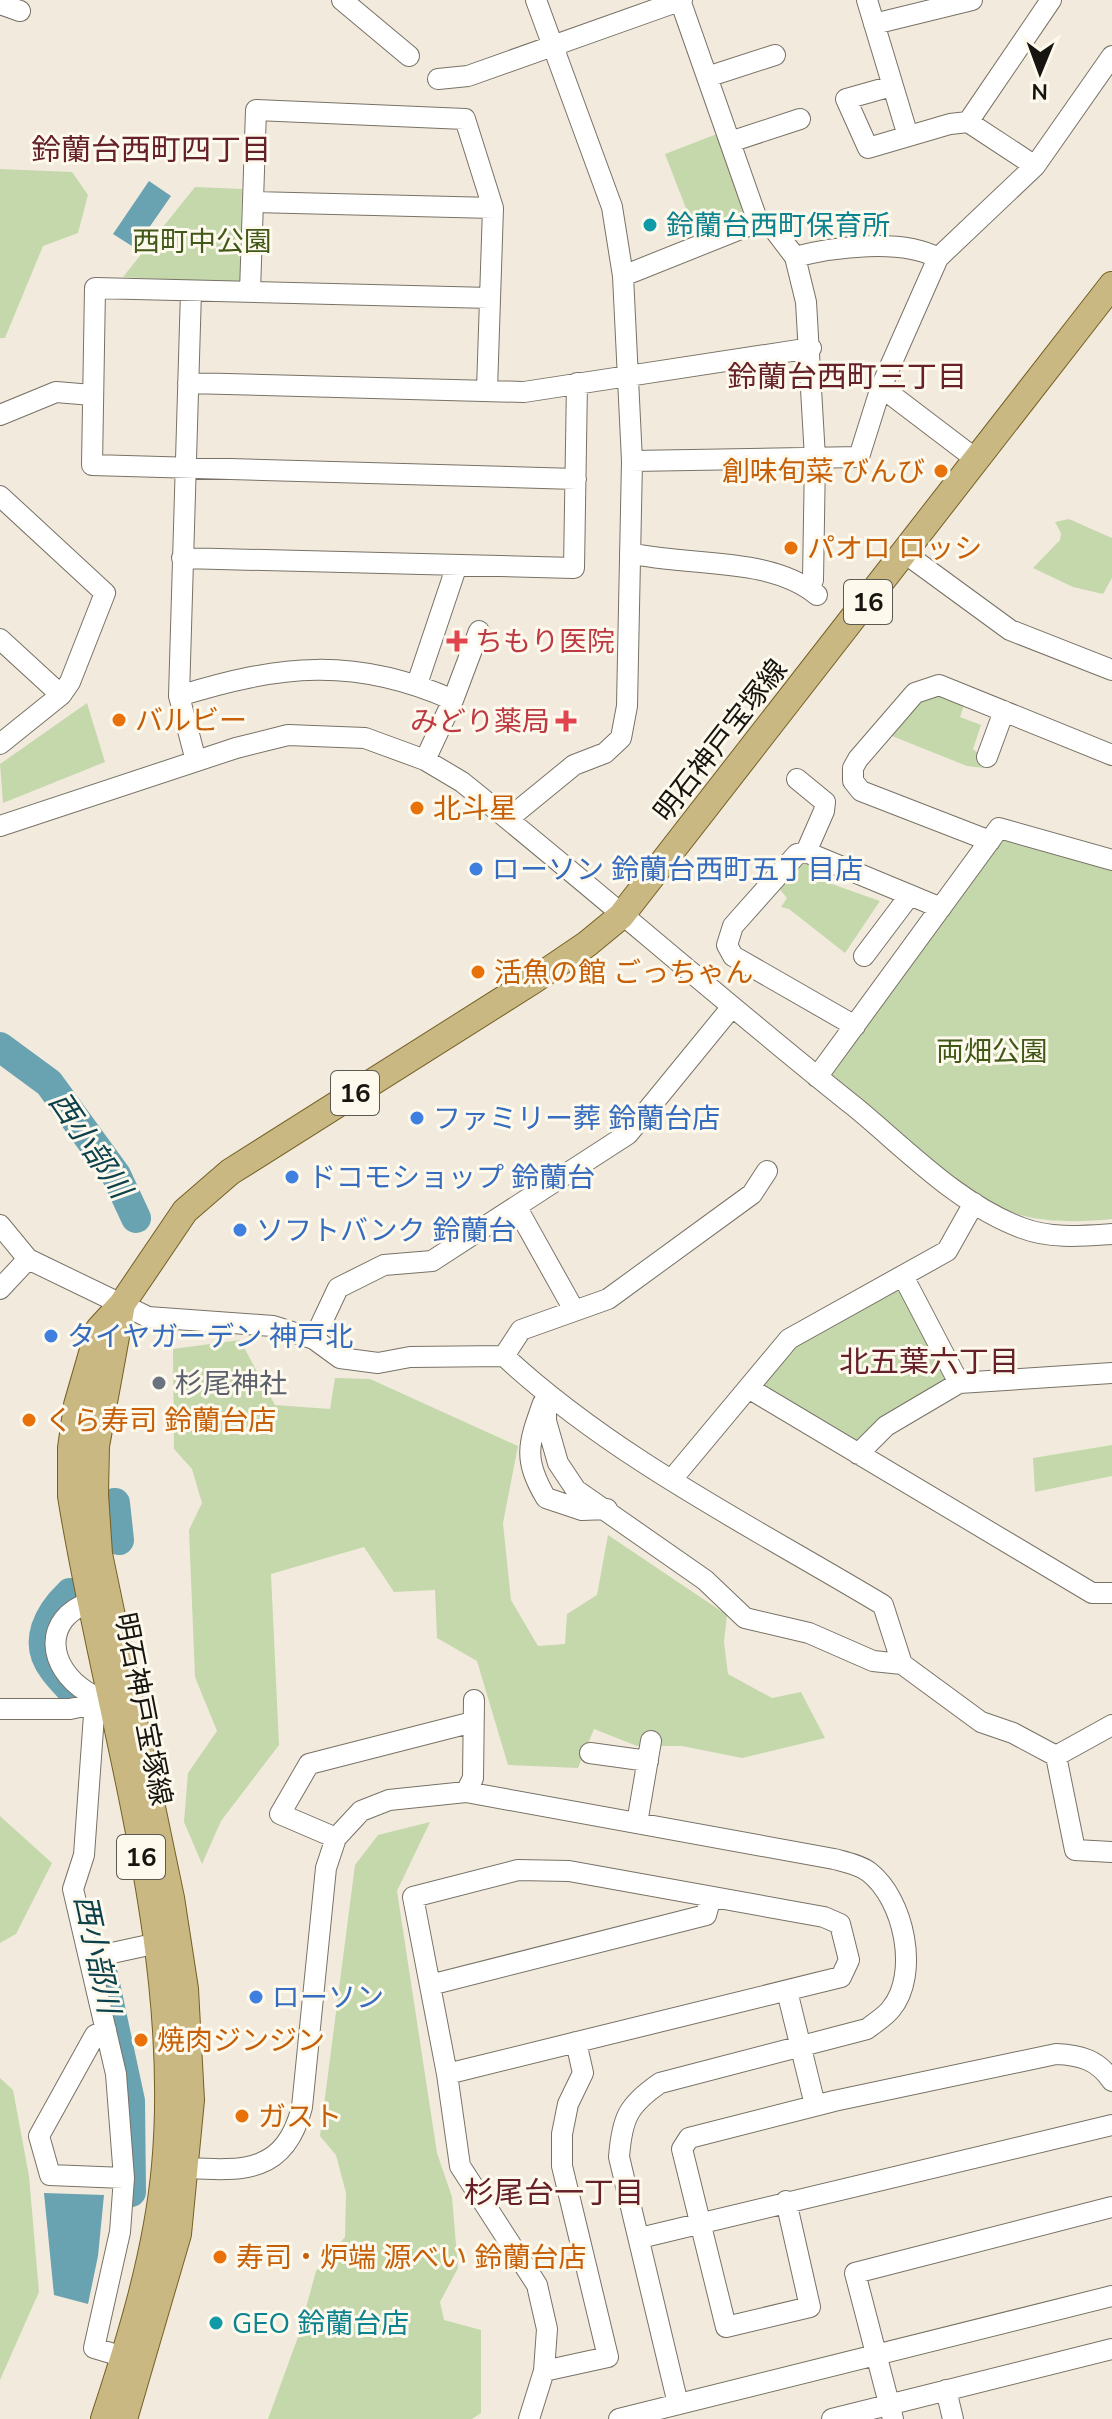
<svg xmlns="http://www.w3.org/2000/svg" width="1112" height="2419" viewBox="0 0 1112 2419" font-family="'Nunito Sans','Noto Sans JP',sans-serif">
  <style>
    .green { fill: #c4d8ac }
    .water { fill: #69a2b1 }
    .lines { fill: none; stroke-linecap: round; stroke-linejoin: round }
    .river { stroke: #69a2b1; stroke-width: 30 }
    .minor-casing { stroke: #787266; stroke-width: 22 }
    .major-casing { stroke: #746024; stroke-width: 28 }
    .minor { stroke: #fff; stroke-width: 20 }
    .major { stroke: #cab882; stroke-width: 26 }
    .culture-dot { fill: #0f9aa8; stroke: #fef9ed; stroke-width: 3 }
    .food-dot { fill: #e8710a; stroke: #fef9ed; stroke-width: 3 }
    .health-dot { fill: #e0444e; stroke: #fef9ed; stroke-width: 3 }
    .shop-dot { fill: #3f7fe0; stroke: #fef9ed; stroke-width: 3 }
    .worship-dot { fill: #6b7280; stroke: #fef9ed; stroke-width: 3 }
    .labels { text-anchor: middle; stroke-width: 6; stroke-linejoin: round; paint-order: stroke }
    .shield { fill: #fef9ed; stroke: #5c5952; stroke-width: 2 }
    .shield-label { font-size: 26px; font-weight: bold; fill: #171510 }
    .culture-label { font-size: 28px; fill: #0d838f; stroke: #fef9ed; text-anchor: start }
    .park-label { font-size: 28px; fill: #415818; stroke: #fef9ed }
    .food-label { font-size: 28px; fill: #c56008; stroke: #fef9ed; text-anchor: start }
    .health-label { font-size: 28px; fill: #be3a42; stroke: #fef9ed; text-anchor: start }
    .street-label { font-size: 28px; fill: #171510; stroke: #fef9ed }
    .shop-label { font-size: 28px; fill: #366cbe; stroke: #fef9ed; text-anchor: start }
    .worship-label { font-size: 28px; fill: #5b616d; stroke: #fef9ed; text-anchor: start }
    .neighbourhood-label { font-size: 30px; fill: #662028; stroke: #fef9ed }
    .water-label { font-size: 30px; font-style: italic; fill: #0d424d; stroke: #fef9ed }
  </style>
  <rect width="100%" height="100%" fill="#f2ebdd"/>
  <!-- green -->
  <path class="green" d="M722,132L752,214L699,242L665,154Z
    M0,169L72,172L88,195L78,233L43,246L5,338H0Z
    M195,187L242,189L240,283L123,277Z
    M1069,519L1112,538V578L1103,594L1073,587L1033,568L1060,540L1061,533L1055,522Z
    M927,692L965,702L960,717L981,725L973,749L986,760L984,768L967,766L887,734Z
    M87,703L105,762L3,803L0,764Z
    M1000,836L1112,867V1219C1081,1222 1051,1223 1020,1215C974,1204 870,1107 828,1073Z
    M799,860L835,868L829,883L880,901L845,953L789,909L781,907L787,898L776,885Z
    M893,1290L904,1293L947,1371L943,1384L856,1449L765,1391L764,1377L792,1342Z
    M240,1340L275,1405L330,1409L335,1378L370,1379L518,1446L503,1523L511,1600L538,1646L565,1644L567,1614L597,1595L608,1535L727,1615L724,1642L728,1674L772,1698L801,1692L825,1738L742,1758L682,1746H637L594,1729L578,1768L508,1765L477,1661L437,1638L435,1590L394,1592L364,1547L271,1574L279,1745L221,1821L202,1864L184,1822L188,1773L217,1731L195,1677L189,1530L202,1503L192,1469L174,1449L173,1349Z
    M1112,1445V1476L1035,1492L1033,1458Z
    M0,1816L52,1863L16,1934L0,1943Z
    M430,1822L397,1891L437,2153L452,2197L458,2268L440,2302L444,2320L481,2330V2413L472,2419H268L298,2337L316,2271L345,2237L346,2193L336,2155L320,2136L355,1865L378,1835Z
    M0,2078L13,2090L29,2176L39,2292L0,2380Z"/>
  <!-- water -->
  <path class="water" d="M149,181L171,196L135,248L113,234Z
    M44,2193L104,2195L98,2256L88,2304L54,2295Z"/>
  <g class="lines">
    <!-- river -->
    <path class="river" d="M0,1047L49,1083L116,1175L136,1218
      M115,1503L119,1540
      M70,1593C49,1613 32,1642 54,1670C61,1680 72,1689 78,1699
      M103,1975L130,2101L131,2192"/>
    <defs>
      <path id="minor" d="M342,0L409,56
        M680,0L758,222
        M867,0L908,136
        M0,4L20,11
        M874,24L972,0
        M707,77L775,55
        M438,79L468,76L682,0
        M892,86L846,99L868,148L950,124L968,122L1035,166
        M968,122L1051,0
        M730,142L800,119
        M253,202L493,208
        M795,257C833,247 902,238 938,258
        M623,276L758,222L770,224L795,257L806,302L815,458L813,580L810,588
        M191,291L179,696L196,761
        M250,292L256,110L465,119L493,208L487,390
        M490,298L95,288L92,465L576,479
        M188,383L524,392L811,348
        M881,387L977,460
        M0,415L56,392L92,395
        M632,461L859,457L881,387L938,258L1035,166L1112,56
        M0,496L105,593L70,682L61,695L0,744
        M630,553C689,567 770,556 817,595
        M906,554L1010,630L1112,670
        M182,558L574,568L577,383
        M0,639L61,695
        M417,684L456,568
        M179,696C279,665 354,656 453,700
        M987,757L1004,711
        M425,760L453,700L479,631
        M797,779L825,802L824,811L806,852
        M508,819L574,765L605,753L621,738L627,706L632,461L623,276L612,207L536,0
        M0,826L236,748L288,735L365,738L425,760L462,782C594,888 722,1001 855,1107C906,1149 959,1205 1022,1228C1051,1239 1082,1236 1112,1234
        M990,841L861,791L853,781V768L858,759L915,693L939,685L1112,755
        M864,956L910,895
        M855,1026L733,956L727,945L733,926L797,854L806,852L941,908
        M817,1077L999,828L1112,860
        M517,1208L574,1310
        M0,1225L28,1259L148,1317L273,1326L314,1339L340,1358L378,1363L410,1357L504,1356C614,1458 755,1528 883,1605L902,1664L981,1722L1013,1733L1056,1756
        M904,1278L959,1383
        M0,1289L28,1259
        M314,1339L338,1288L384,1265L432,1261L628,1134L731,1008
        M504,1356L521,1330L608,1299L752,1194L767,1171
        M750,1389L1092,1593H1112
        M546,1394V1421L558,1463L576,1490L705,1580L745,1618L809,1633L873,1661L902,1664
        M543,1403C528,1445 523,1459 546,1498L582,1510L607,1509
        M858,1454L886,1426L959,1383L1112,1373
        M673,1478L789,1339L947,1251L974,1203
        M90,1602C42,1619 47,1667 87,1692C94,1696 103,1698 111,1701
        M111,1701L94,1715L84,1855L73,1889L116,2074L124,2178L120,2232L94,2348L124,2357
        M0,1709H70L107,1701
        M590,1753L648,1761
        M1056,1756L1075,1850L1112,1852
        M1056,1756L1112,1725
        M466,1792L473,1778L474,1700
        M637,1823L651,1741
        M336,1838L280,1814L309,1764L473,1722
        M89,1958L158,1943
        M430,1985L706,1915L711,1897
        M787,1991L815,2105
        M106,2030L95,2035L39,2136L50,2175L124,2178
        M447,2074L841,1977L849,1960L840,1924L824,1917L569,1871L518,1870L413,1897L447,2074L460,2166L537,2285L547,2329L544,2371L529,2419
        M185,2168C243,2171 285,2174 302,2107L326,1868L336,1838L361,1811L389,1800L466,1792L834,1859C845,1862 860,1865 869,1872C904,1899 920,1974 891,2009C885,2017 874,2023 867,2029L660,2083C628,2105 622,2118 619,2157L678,2404
        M786,2201L810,2307L726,2327L682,2149L689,2138L834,2101L1056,2054C1081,2055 1098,2060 1112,2081
        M640,2238L1112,2125
        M544,2371L608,2357L562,2166V2134L568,2104L583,2073L576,2042
        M946,2390L953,2419
        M619,2419L1112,2296
        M832,2419L1112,2349
        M893,2419L855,2273L1112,2207"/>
      <path id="major" d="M122,1304L96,1446L95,1494L99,1554L171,1898L185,1989L191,2100L178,2234L124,2419
        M104,2419C131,2337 157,2253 165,2166C185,1946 106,1714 71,1496V1448L77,1405L99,1329L122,1304L185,1211L230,1172L534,980L587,944L621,916L1112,285"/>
    </defs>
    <!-- minor casing -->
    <use href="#minor" class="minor-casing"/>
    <!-- major casing -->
    <use href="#major" class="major-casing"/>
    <!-- minor -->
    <use href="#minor" class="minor"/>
    <!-- major -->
    <use href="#major" class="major"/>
  </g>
  <!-- markers -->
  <g class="culture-dot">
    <circle cx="650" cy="225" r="8"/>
    <circle cx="216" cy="2323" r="8"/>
  </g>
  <g class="food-dot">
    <circle cx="941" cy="471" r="8"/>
    <circle cx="791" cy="548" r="8"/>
    <circle cx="119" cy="720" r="8"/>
    <circle cx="417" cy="808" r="8"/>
    <circle cx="478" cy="972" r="8"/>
    <circle cx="29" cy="1420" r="8"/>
    <circle cx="141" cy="2040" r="8"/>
    <circle cx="242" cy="2116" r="8"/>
    <circle cx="220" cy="2257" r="8"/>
  </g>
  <g class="health-dot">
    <path d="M453 629h8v8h8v8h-8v8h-8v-8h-8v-8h8z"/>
    <path d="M562 709h8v8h8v8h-8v8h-8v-8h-8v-8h8z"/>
  </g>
  <g class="shop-dot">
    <circle cx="476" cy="869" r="8"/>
    <circle cx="417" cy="1118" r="8"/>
    <circle cx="292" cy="1177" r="8"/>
    <circle cx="240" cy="1230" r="8"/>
    <circle cx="51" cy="1336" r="8"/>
    <circle cx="256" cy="1997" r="8"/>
  </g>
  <circle class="worship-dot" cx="159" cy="1383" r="8"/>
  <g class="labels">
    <!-- shield labels -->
    <g class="shield">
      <rect x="844" y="580" width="48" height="44" rx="6"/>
      <rect x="331" y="1071" width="48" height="44" rx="6"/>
      <rect x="117" y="1835" width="48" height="44" rx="6"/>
    </g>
    <g class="shield-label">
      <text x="868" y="611">16</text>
      <text x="355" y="1102">16</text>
      <text x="141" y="1866">16</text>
    </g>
    <!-- culture labels -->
    <g class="culture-label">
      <text x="666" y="235">鈴蘭台西町保育所</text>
      <text x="232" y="2333">GEO 鈴蘭台店</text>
    </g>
    <!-- park labels -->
    <g class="park-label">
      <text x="202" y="251">西町中公園</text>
      <text x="992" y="1061">両畑公園</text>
    </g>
    <!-- food labels -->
    <g class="food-label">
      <text x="925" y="481" text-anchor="end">創味旬菜 びんび</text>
      <text x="807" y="558">パオロ ロッシ</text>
      <text x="135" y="730">バルビー</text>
      <text x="433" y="818">北斗星</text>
      <text x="494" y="982">活魚の館 ごっちゃん</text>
      <text x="45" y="1430">くら寿司 鈴蘭台店</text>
      <text x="157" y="2050">焼肉ジンジン</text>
      <text x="258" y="2126">ガスト</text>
      <text x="236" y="2267">寿司・炉端 源べい 鈴蘭台店</text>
    </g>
    <!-- health labels -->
    <g class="health-label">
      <text x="475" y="651">ちもり医院</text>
      <text x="550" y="731" text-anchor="end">みどり薬局</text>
    </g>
    <!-- street labels -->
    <g class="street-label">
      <text transform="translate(720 740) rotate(-52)" y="10">明石神戸宝塚線</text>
      <text transform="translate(144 1709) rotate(79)" y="10">明石神戸宝塚線</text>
    </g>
    <!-- shop labels -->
    <g class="shop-label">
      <text x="492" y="879">ローソン 鈴蘭台西町五丁目店</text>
      <text x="433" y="1128">ファミリー葬 鈴蘭台店</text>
      <text x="308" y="1187">ドコモショップ 鈴蘭台</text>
      <text x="256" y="1240">ソフトバンク 鈴蘭台</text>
      <text x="67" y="1346">タイヤガーデン 神戸北</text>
      <text x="272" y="2007">ローソン</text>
    </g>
    <!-- worship labels -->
    <g class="worship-label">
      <text x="175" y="1393">杉尾神社</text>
    </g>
    <!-- neighbourhood labels -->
    <g class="neighbourhood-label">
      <text x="151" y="160">鈴蘭台西町四丁目</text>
      <text x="847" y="387">鈴蘭台西町三丁目</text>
      <text x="929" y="1372">北五葉六丁目</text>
      <text x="554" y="2203">杉尾台一丁目</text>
    </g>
    <!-- water labels -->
    <g class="water-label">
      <text transform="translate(90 1145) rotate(56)" y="10">西小部川</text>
      <text transform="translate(97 1954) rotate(78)" y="10">西小部川</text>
    </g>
  </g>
  <!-- north arrow -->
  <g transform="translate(1040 72) rotate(181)" stroke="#fef9ed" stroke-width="6" paint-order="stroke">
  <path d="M0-6L14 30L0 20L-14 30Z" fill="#171510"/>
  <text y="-12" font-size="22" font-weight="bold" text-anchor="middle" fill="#171510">N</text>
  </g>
</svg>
